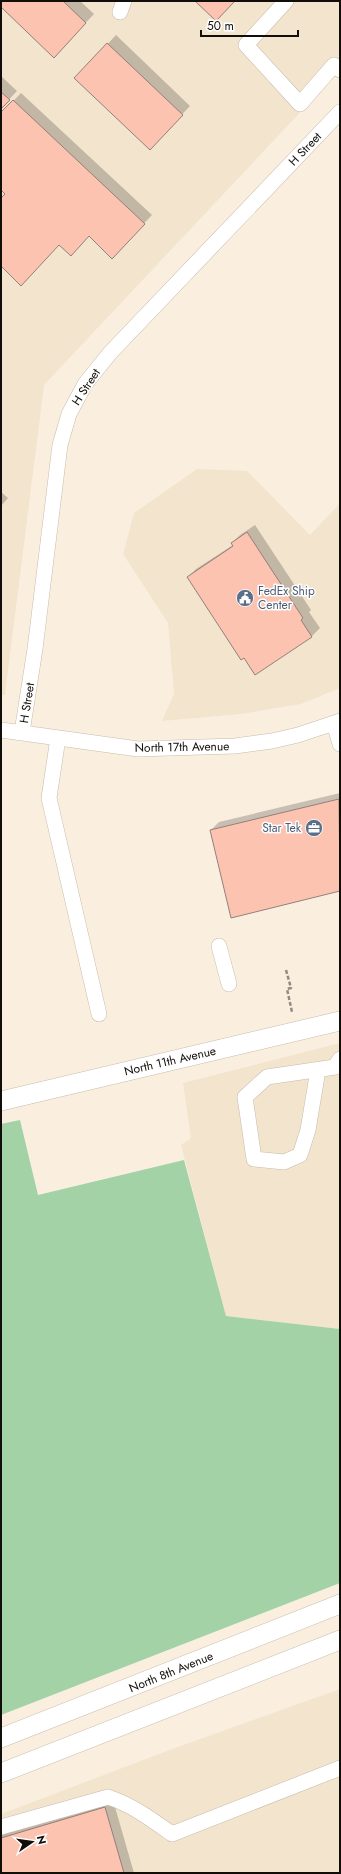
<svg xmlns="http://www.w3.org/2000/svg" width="341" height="1874" viewBox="0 0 341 1874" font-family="Jost,sans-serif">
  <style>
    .built { fill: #f3e4cd }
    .green { fill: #a3d2a7 }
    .shadow { fill: #0003 }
    .building { fill: #fcc3b1; stroke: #93807a }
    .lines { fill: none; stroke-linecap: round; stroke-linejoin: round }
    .minor-casing { stroke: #c6bcac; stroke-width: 16 }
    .major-casing { stroke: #c6bcac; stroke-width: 20 }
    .path { stroke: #938b80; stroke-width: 2.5; stroke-dasharray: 4 2; stroke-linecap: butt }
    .minor { stroke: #fff; stroke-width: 15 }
    .major { stroke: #fff; stroke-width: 19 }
    .labels { text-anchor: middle; stroke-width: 3; stroke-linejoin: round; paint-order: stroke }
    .street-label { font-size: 12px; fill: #110d08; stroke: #fefefe }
    .service-label { font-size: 12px; fill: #4e5e75; stroke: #fefefe; text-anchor: start }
  </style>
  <rect width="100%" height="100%" fill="#faefdf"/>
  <!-- built -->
  <path class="built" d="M1,1H340V70L44,385L5,695H1Z
    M197,469L247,471L310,535L340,503V688L301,704L241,714L162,721L174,694L168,623L123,554L134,513Z
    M340,1043V1329L226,1316L181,1145L191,1138L183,1083Z
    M340,1689V1873H1V1814L175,1748Z"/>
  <!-- green -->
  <path class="green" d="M20,1120L38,1195L184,1160L226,1316L340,1329V1583L1,1715V1124Z"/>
  <!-- shadow -->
  <path class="shadow" d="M1,1H80L94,14L62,48L1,6Z
    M116,35L190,106L158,140L76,78Z
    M1,76L17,91L1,108Z
    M21,93L152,215L120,249L89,235L1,265V199L6,194L1,189V114Z
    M1,492L8,498L1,506Z
    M255,525L311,610L309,612L320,628L312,636L255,674L188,577L196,569L233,545L232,543L240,535Z
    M340,793V890L232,916L211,830L219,822Z
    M113,1800L134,1873H1V1833Z"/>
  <!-- building -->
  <path class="building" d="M1,1H63L86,23L54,58L1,7Z
    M195,1H235L216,21Z
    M107,43L183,115L150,150L74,78Z
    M1,92L10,100L1,109Z
    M13,100L145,224L112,259L89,236L71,256L59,245L21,286L1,266V198L5,194L1,190V112Z
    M247,532L303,618L301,620L312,637L255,675L244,658L241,660L187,577L233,546L231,543Z
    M339,799L340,891L231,918L210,830Z
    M105,1807L124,1873H1V1838Z"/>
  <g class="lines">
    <defs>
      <path id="minor" d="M286,1L246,45L300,104L334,65L340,70
        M120,12L124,1
        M334,723L340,744
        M1,730L138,749L235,746L272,741L298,735L340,721
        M22,732L35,649L60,445L69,414L85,384L110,353L340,112
        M58,738L49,798L99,1014
        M219,946L229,984
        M318,1070L308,1130L300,1155L284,1162L254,1159L245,1097L267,1077L335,1067L340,1059
        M1,1827L108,1797C132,1805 151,1819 172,1834L340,1768"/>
      <path id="major" d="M1,1101L340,1021
        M1,1738L340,1604
        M1,1773L340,1640"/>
    </defs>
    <!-- minor casing -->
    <use href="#minor" class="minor-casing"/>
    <!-- major casing -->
    <use href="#major" class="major-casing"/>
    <!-- path -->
    <path class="path" d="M286,970L291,988L287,989L292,1012"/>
    <!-- minor -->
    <use href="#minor" class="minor"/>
    <!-- major -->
    <use href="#major" class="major"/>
  </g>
  <!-- icons -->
  <defs>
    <symbol id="civic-disc" viewBox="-11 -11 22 22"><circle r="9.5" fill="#5c6f8a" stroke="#fefefe"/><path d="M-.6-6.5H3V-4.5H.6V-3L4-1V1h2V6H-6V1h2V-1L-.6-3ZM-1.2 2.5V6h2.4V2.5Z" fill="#fff"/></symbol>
    <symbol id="office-disc" viewBox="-11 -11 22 22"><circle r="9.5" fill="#5c6f8a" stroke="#fefefe"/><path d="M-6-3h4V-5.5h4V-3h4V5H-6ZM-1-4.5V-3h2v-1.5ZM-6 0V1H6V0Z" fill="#fff"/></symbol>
  </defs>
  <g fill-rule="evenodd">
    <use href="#civic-disc" x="235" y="588" width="20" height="20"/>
    <use href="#office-disc" x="304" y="818" width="20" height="20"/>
  </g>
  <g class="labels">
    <!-- street labels -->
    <g class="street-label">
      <text transform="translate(305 149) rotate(-46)" y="4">H Street</text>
      <text transform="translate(86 387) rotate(-57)" y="4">H Street</text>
      <text transform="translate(27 703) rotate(-81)" y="4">H Street</text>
      <text transform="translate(182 747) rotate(-1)" y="4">North 17th Avenue</text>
      <text transform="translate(170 1061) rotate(-13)" y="4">North 11th Avenue</text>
      <text transform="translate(171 1672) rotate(-22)" y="4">North 8th Avenue</text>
    </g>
    <!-- service labels -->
    <g class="service-label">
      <text x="258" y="595">FedEx Ship<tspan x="258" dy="14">Center</tspan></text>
      <text x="301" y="832" text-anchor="end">Star Tek</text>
    </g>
  </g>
  <!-- border -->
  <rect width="341" height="1874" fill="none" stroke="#110d08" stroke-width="4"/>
  <!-- north arrow -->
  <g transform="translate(32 1842) rotate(77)" stroke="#fefefe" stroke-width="3" paint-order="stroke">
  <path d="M0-3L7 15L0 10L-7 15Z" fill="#110d08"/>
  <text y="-6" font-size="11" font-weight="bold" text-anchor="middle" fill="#110d08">N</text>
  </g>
  <!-- scale -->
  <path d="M201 30v6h97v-6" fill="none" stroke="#110d08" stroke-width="2"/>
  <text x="207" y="30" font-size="12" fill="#110d08" stroke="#fefefe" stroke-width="3" paint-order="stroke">50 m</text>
</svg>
